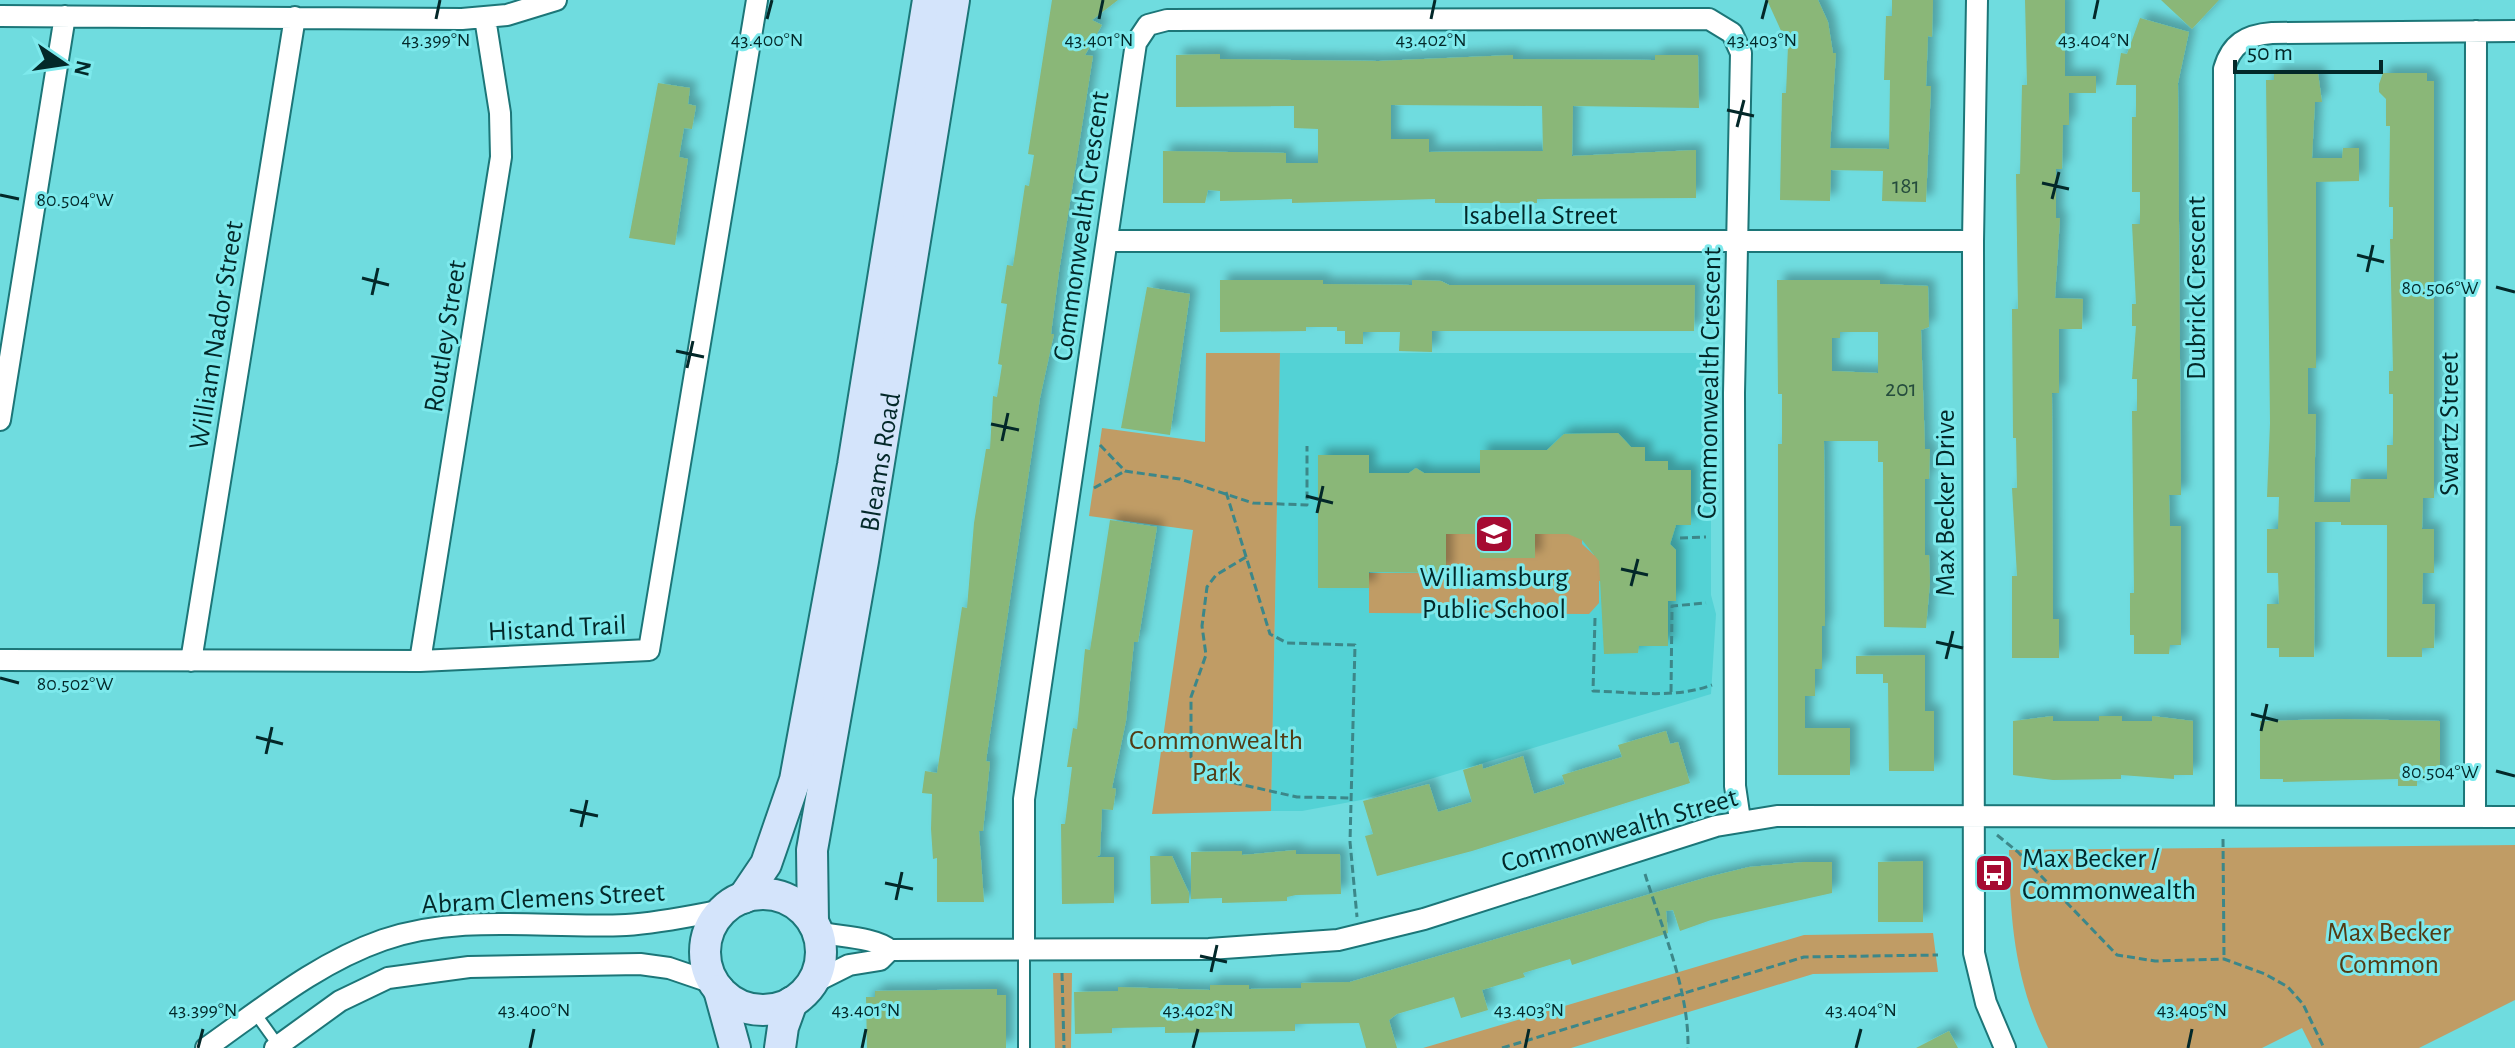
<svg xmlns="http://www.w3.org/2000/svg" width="2515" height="1048" viewBox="0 0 2515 1048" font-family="'Alegreya Sans',sans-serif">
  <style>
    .built { fill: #53d2d5 }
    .green { fill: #c09c65 }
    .building { fill: #8ab778; fill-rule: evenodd; filter: url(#shadow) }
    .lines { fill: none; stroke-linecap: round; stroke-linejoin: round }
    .lane-casing { stroke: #1c7678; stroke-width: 14 }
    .street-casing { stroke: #1c7678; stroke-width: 24 }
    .secondary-casing { stroke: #1c7678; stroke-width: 34 }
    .path { stroke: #3c8789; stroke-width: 3; stroke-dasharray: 8 4; stroke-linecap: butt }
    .lane { stroke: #fff; stroke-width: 10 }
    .street { stroke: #fff; stroke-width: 20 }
    .secondary { stroke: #d4e4fb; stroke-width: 30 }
    .ticks { fill: none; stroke: #032829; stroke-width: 3 }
    .labels { text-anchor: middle; stroke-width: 6; stroke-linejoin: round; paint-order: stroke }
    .number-label { font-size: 24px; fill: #254c3d }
    .street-label { font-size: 28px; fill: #032829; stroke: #7de9ec }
    .poi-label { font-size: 28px; fill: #032829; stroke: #7de9ec }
    .park-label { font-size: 28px; fill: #533c15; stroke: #7de9ec }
    .ticks-label { font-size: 20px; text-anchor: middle; fill: #032829; stroke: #7de9ec; stroke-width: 6; stroke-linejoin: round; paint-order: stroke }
  </style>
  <defs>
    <filter id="shadow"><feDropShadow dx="7" dy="-7" stdDeviation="4" flood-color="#0004"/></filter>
  </defs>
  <rect width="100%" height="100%" fill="#6fdcdf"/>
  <!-- built -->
  <path class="built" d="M1280,353H1717L1718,454L1711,472V595L1716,614L1711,694L1361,800L1302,811H1271Z"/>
  <!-- green -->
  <path class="green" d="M1206,353H1280L1271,811L1152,814L1193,530L1089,516L1102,428L1205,442Z
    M1446,534H1480L1535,558V534H1573L1578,538L1582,534V544L1594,555H1611V580L1599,581V603L1589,614L1369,613V573H1446Z
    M2515,845V1000L2419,1048H2312L2302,1028L2262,1048H2048C2015,983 2010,922 2009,850Z
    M1933,933L1938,972L1813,974L1571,1048H1423L1804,935Z
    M1053,973H1072L1071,1048H1055Z"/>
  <!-- building -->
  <path class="building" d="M1052,0H1118L1092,20L1102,25L1085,55L1093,56L1059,272L1051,334H1054L1040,398L986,761L990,762L983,831H979L984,902H937V858L933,859L931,829L932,794L922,793L925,771L937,773L962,607L967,608L974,523L986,449H990L993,396L997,397L1002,365L998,364L1007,304L1001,303L1007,265L1013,266L1025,185L1029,186L1034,155L1028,154Z
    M1767,0H1818L1828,22L1833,53H1836L1830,148L1889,149L1890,80H1884L1886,16H1892V0H1933L1932,37L1928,36L1926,86H1931L1926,202L1882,201L1883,171L1831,170L1830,201L1780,200L1782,93H1786L1788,46Z
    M2025,0H2065V76H2096V93H2069V125H2063L2062,169H2056V218H2060L2055,298L2083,299L2082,329H2059V393H2052L2053,619H2059V658H2012V576H2017L2012,488H2017L2016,438H2013L2012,309H2018L2016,174H2020L2022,85H2027Z
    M2161,0H2219L2192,29Z
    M2140,18L2189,32L2178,83L2181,495H2169L2170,526H2181V645H2170L2169,654H2134V635H2130V593H2134L2132,411H2137V379H2132L2136,326H2132V304H2136L2132,224H2140V192H2132V117H2136V85H2116L2121,53L2127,54Z
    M1220,54V59L1379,61L1513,55V59L1655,60V55H1698L1699,108L1573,106L1572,156L1696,150V198L1537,199V203H1435V199L1292,203V199L1220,201V191L1208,190L1205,203H1163V151L1286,153V163H1318V129L1294,128V106L1176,107V55ZM1391,105L1542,106L1543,151L1429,152V139H1391Z
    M2274,73H2318L2322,102H2315L2312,158H2342L2343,148H2359V181L2316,182V368H2308V414H2316L2314,502H2350L2351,479H2387V445H2393V394H2389V371H2393L2390,239H2393V207H2389L2390,126H2386V99L2379,92V84L2383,73H2427V81H2434V498H2423L2422,529H2434V573H2423L2422,604H2435L2434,648H2422V657H2387V525H2341V522H2315L2314,657H2279V648H2267V604H2279L2278,573H2267V529H2278L2279,497H2267L2270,423L2266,80H2274Z
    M658,83L690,88L688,104L696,106L692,129L684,128L679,157L688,159L675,245L629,238Z
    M1220,280H1323V284L1412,285V280L1441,281L1449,285H1695L1694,331H1432V352L1399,351L1400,332H1363V344H1345V331H1337V327H1306V331L1220,332Z
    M1777,280H1880V284L1928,286L1929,327L1921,330L1925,449H1930L1929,479H1925V555H1929L1930,582L1926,628L1884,627L1883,462H1878V441H1824L1825,626H1822V669H1815V696H1805V728H1850V775H1778V444H1782V394H1778ZM1840,332H1878V373L1832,371V338H1840Z
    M1147,287L1190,294L1170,435L1121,428Z
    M1618,433L1631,447H1645V461H1668V470H1691V525H1676L1670,544L1676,550V601H1668V646H1639L1638,653L1604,654L1599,561L1582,540L1568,534H1535V558H1480V534H1446V573L1369,572V588H1318V455H1369V473H1409L1416,468L1424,473H1480V450H1547L1564,434Z
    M1110,520L1157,527L1138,642H1134L1126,721L1112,788L1116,789L1113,810L1102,809L1100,855L1096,857H1114V903L1062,904L1061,824H1065L1072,767H1067L1073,728L1077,729L1085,649L1090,650Z
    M1925,655V711H1934V771H1889L1888,683H1883V674H1856V656Z
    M2053,716V721H2099V716H2122V721H2152V716L2193,721V775H2174V779L2121,775V779L2053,780L2013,775V721Z
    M2340,719L2440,721V780L2417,779V786H2398V779L2283,782V779H2260V721Z
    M1666,731L1670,744L1678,742L1690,783L1472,851L1377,876L1365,836L1373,834L1363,801L1429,784L1438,812L1472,802L1463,770L1482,764L1483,769L1523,756L1534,794L1565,784L1562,775L1622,757L1618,745Z
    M1296,850V854H1340L1341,894L1296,895L1287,897V901L1222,903V898L1191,899V852L1242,851V855Z
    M1150,856H1172L1189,893V903L1151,904Z
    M1923,861V922H1878V862Z
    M1804,862H1832V893L1711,920L1680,931L1673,910L1666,911L1668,933L1572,965L1570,959L1523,973L1525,977L1482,990L1488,1010L1461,1018L1454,997L1397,1014L1389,1020L1397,1048H1366L1359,1023L1295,1024V1031L1165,1033V1027L1112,1028V1033L1075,1034L1074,992L1118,991V987L1210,990V985H1249V989L1301,988V983L1350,982L1708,877L1749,867Z
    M997,989V995H1006V1048H867L866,997H875V991Z
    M1949,1031L1958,1048H1916Z"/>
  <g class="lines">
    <defs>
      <path id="lane" d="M1024,949V1048
        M255,1013L278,1045"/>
      <path id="street" d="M1977,0L1973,241L1974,953L1986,1003L2005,1048
        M0,16L462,19L507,15L556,0
        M1107,241H1973
        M0,420L65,16
        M0,660L420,661L649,650L757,0
        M191,661L295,17
        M420,661L501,157L500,113L485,18
        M2225,816L2224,69C2231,44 2246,35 2272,33L2515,31
        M2475,816L2476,31
        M817,932C839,937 875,937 890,950L1209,949L1338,940L1424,919L1716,826L1777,816L2515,817
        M1024,949V799L1136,43L1148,25L1167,20L1709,19L1732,33L1741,53L1734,393L1735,786L1740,820
        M811,984L849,965L880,960L890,950
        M206,1048C263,1008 317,963 383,940C461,913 545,929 626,925C659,923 691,916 723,910
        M275,1048L340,1001L388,978L469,967L640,964L669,968L713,983"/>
      <g id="secondary">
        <circle cx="763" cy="952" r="58"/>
        <path d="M743,898L766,864L795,780L853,465L928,0"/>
        <path id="s1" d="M813,922L812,850L863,561L954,0"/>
        <path d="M719,990L735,1048"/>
        <path d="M780,1048L783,1027L792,1002"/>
      </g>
    </defs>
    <!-- lane casing -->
    <use href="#lane" class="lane-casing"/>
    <!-- street casing -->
    <use href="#street" class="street-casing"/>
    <!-- secondary casing -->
    <use href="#secondary" class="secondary-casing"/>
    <!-- path -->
    <path class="path" d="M1100,445L1125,471L1180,479L1253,503L1307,505V446
      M1094,488L1125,471
      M1226,492L1270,634L1287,643L1355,645L1350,842L1357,917
      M1680,538L1706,537
      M1246,557L1216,575L1207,587L1202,626L1206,655L1191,697V757L1208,777L1297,797L1351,798
      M1595,618L1593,691C1632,692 1675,699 1712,685
      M1671,692L1672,606L1706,603
      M1997,835L2018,852L2117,955L2155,961L2224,959L2265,974L2288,987L2303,1004L2324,1048
      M2223,839L2224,959
      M1645,874C1662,929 1689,989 1688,1048
      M1062,973L1064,1048
      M1502,1048L1804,957L1938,955"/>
    <!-- lane -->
    <use href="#lane" class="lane"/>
    <!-- street -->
    <use href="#street" class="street"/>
    <!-- secondary -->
    <use href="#secondary" class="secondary"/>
  </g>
  <!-- ticks -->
  <path class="ticks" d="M436,19L440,0M767,19L772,0M1099,19L1103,0M1431,19L1435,0M1762,19L1767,0M2094,19L2098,0M1727,110L1754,116M1737,127L1744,100M2042,183L2069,189M0,195L19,199M2052,199L2059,172M2357,255L2384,262M2367,272L2373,245M362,278L389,285M2496,287L2515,292M372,295L378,268M676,351L704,357M687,368L693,341M991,424L1019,430M1002,441L1008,413M1306,496L1333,503M1317,513L1323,486M1621,569L1648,575M1631,586L1638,559M1936,642L1963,648M1946,659L1953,631M0,678L19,683M2251,714L2278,721M2261,731L2267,704M256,737L283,744M266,754L272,727M2496,771L2515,776M570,810L598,816M581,827L587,800M885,883L913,889M896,900L902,872M1200,956L1227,962M1211,972L1217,945M198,1048L203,1029M530,1048L534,1029M862,1048L866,1029M1193,1048L1198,1029M1525,1048L1529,1029M1856,1048L1861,1029M2188,1048L2192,1029"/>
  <!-- icons -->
  <defs>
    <symbol id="school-square" viewBox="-11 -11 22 22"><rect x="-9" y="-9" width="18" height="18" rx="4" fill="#a60b32" stroke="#7de9ec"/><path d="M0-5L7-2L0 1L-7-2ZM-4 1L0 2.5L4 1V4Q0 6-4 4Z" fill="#fff"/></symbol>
    <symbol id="bus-square" viewBox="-11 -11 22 22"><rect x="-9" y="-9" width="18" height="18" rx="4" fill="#a60b32" stroke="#7de9ec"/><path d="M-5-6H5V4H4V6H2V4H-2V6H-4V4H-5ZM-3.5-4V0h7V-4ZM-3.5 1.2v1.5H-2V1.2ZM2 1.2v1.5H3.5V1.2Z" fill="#fff"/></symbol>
  </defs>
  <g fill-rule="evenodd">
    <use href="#school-square" x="1472" y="512" width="44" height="44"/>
    <use href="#bus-square" x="1972" y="851" width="44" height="44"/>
  </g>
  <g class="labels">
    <!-- number labels -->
    <g class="number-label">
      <text x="1906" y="193">181</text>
      <text x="1901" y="396">201</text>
    </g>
    <!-- street labels -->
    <g class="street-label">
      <text x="1540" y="224">Isabella Street</text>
      <text transform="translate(1080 226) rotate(-82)" y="10">Commonwealth Crescent</text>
      <text transform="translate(2195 288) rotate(-90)" y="10">Dubrick Crescent</text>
      <text transform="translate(215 335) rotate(-81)" y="10">William Nador Street</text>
      <text transform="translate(444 336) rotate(-81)" y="10">Routley Street</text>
      <text transform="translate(1708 383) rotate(-89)" y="10">Commonwealth Crescent</text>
      <text transform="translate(2448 424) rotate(-90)" y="10">Swartz Street</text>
      <text dy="10" stroke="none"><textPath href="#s1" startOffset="466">Bleams Road</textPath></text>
      <text transform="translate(1944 503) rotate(-90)" y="10">Max Becker Drive</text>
      <text transform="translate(557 627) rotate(-3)" y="10">Histand Trail</text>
      <text transform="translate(1619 829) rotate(-16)" y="10">Commonwealth Street</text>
      <text transform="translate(543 897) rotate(-3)" y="10">Abram Clemens Street</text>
    </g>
    <!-- poi labels -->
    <g class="poi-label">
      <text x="1494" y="586">Williamsburg<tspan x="1494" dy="32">Public School</tspan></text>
      <text x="2022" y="867" text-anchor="start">Max Becker /<tspan x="2022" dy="32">Commonwealth</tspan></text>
    </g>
    <!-- park labels -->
    <g class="park-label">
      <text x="1216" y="749">Commonwealth<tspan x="1216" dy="32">Park</tspan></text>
      <text x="2389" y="941">Max Becker<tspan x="2389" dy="32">Common</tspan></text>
    </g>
  </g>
  <g class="ticks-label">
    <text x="436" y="46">43.399°N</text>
    <text x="767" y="46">43.400°N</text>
    <text x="1099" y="46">43.401°N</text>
    <text x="1431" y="46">43.402°N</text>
    <text x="1762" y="46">43.403°N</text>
    <text x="2094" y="46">43.404°N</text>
    <text x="75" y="206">80.504°W</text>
    <text x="2440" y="294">80.506°W</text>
    <text x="75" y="690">80.502°W</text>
    <text x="2440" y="778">80.504°W</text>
    <text x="203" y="1016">43.399°N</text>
    <text x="534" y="1016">43.400°N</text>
    <text x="866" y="1016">43.401°N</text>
    <text x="1198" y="1016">43.402°N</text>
    <text x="1529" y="1016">43.403°N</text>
    <text x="1861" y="1016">43.404°N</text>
    <text x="2192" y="1016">43.405°N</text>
  </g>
  <!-- north arrow -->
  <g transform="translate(64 64) rotate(103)" stroke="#7de9ec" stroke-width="6" paint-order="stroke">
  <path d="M0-6L14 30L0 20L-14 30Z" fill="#032829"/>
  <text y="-12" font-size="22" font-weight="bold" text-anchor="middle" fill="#032829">N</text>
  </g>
  <!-- scale -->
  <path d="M2235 60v12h146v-12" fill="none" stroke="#032829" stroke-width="4"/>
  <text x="2247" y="60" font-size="24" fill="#032829" stroke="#7de9ec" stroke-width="6" paint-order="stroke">50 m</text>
</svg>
